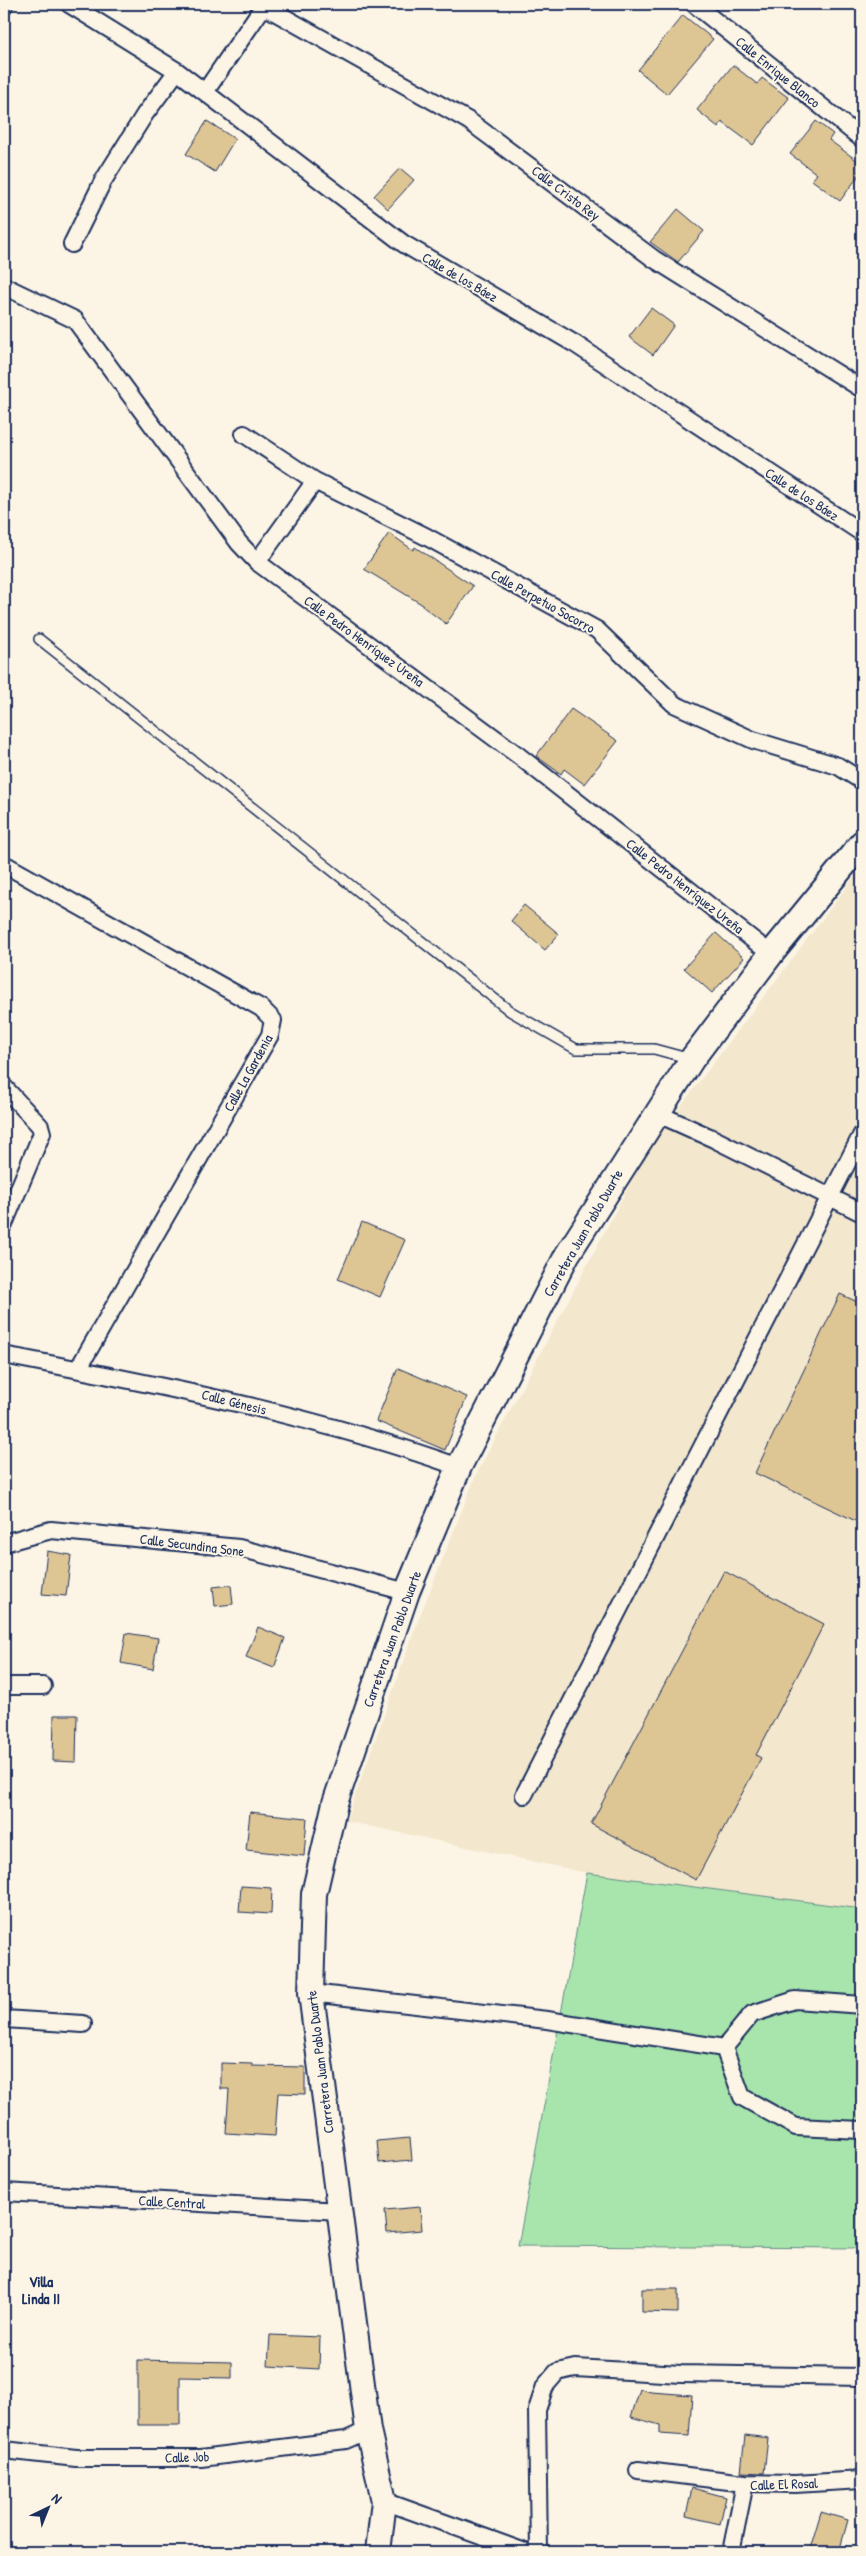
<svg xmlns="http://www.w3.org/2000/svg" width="866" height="2556" viewBox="0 0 866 2556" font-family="'Patrick Hand',sans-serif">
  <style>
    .built { fill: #f3e7cd }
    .green { fill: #a8e5ac; stroke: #628a85 }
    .building { fill: #dec594; stroke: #1b2f5e }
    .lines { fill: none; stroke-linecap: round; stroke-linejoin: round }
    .service-casing { stroke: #1b2f5e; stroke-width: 12 }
    .minor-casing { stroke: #1b2f5e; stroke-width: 20 }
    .secondary-casing { stroke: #1b2f5e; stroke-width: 28 }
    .service { stroke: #fcf5e5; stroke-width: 9 }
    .minor { stroke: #fcf5e5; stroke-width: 16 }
    .secondary { stroke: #fcf5e5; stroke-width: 24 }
    .labels { text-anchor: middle; stroke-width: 4; stroke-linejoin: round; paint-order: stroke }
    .street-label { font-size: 14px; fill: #1b2f5e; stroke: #fcf5e5 }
    .neighbourhood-label { font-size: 15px; font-weight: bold; fill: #1b2f5e; stroke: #fcf5e5 }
  </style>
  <rect width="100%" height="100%" fill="#fcf5e5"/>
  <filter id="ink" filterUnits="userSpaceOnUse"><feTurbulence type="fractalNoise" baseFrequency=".02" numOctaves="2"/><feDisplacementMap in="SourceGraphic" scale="10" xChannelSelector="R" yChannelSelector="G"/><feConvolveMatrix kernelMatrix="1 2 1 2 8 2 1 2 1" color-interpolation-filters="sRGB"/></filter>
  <g filter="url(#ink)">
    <!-- built -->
    <path class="built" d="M862,867V1909L587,1873L346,1821L418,1621L476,1475L649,1148Z"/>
    <!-- green -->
    <path class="green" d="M587,1873L862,1909V2248L518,2246Z"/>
    <!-- building -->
    <path class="building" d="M683,15L713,39L667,94L638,70Z
      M733,65L757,84L762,78L789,98L753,145L722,122L718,127L697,110Z
      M207,121L235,139L215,172L186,154Z
      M816,121L833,134L829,140L862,164V171L840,201L812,180L817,174L790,154Z
      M400,168L414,180L388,209L374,196Z
      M678,209L704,231L678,262L650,242Z
      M651,308L674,325L653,355L629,337Z
      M389,533L413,550L415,547L473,586L446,624L422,606L423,605L364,569Z
      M571,709L618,741L584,784L564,769L561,774L536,756Z
      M524,905L559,934L545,950L511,921Z
      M716,933L744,958L712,993L684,968Z
      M362,1222L405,1240L380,1297L338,1279Z
      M840,1294L862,1304V1524L755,1473Z
      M398,1368L467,1397L445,1450L376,1421Z
      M47,1551L71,1555L66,1596L42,1594Z
      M724,1571L824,1624L756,1755L761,1758L696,1880L591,1824Z
      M231,1585L233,1604L215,1606L213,1587Z
      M258,1627L285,1638L274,1668L246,1657Z
      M126,1633L158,1638L153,1669L121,1663Z
      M54,1715H77L76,1762L53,1761Z
      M250,1812L307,1818L304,1856L246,1850Z
      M241,1886L272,1888L271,1914L239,1912Z
      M221,2063L252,2064V2066L305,2067V2094L278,2093L275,2136L226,2133L229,2089H221Z
      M410,2138L412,2160L379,2163L377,2141Z
      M420,2207L422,2230L387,2233L385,2210Z
      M642,2289H678V2313L642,2312Z
      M270,2335L320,2337L319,2369L268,2366Z
      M138,2360L232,2362V2378L180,2377V2425H138Z
      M640,2389L651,2392L692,2395L689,2436L660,2434V2425L631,2417Z
      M745,2435L768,2438L764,2473L741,2472Z
      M692,2488L726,2497L720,2524L686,2516Z
      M821,2512L848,2520L839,2552H809Z"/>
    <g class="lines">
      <defs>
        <path id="service" d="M4,13L9,4
          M39,639L510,1011L576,1049H654L691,1059"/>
        <path id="minor" d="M69,4L177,71L404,244L575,344L862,533
          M694,4L862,139
          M264,6L469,121L654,259L862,389
          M205,92L265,4
          M72,244L103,181L145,114L177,71
          M4,286L75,320L239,543L257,562L519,756L771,954
          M244,434L315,481L427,537L597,630L674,704L753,740L838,766L862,781
          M257,562L315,481
          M4,864L261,1008L273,1020L270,1035L78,1369
          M4,1087L40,1126L42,1133L4,1224
          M656,1113L714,1139L862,1213
          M4,1355C158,1385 311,1414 459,1467
          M4,1543L51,1530L239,1548L407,1592
          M4,1686H43
          M524,1795L862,1134
          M311,1993L547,2020L724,2048L742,2097L796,2127L862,2130
          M4,2019L83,2024
          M724,2048L752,2014L795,2000L862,2005
          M4,2192L340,2211
          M4,2450L76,2458H201L346,2440L368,2430
          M638,2470L745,2483
          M384,2501L525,2552
          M539,2552L537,2410L545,2386L557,2372L575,2368L681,2374L862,2377
          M731,2552L745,2483L795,2484L862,2480"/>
        <path id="secondary" d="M378,2552L384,2501L368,2430L311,1993L314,1894L335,1803L407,1592L459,1467L567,1255L692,1059L771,954L862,843"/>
      </defs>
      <!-- service casing -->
      <use href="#service" class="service-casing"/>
      <!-- minor casing -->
      <use href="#minor" class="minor-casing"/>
      <!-- secondary casing -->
      <use href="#secondary" class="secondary-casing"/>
      <!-- service -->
      <use href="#service" class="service"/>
      <!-- minor -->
      <use href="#minor" class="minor"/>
      <!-- secondary -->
      <use href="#secondary" class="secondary"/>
    </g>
  </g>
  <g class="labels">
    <!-- street labels -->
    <g class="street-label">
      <text transform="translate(778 72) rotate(39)" y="5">Calle Enrique Blanco</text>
      <text transform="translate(566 193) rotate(37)" y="5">Calle Cristo Rey</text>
      <text transform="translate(460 277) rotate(30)" y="5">Calle de los Báez</text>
      <text transform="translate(802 494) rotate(33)" y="5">Calle de los Báez</text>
      <text transform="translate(543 601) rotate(29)" y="5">Calle Perpetuo Socorro</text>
      <text transform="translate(364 641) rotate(36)" y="5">Calle Pedro Henríquez Ureña</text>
      <text transform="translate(685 886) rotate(38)" y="5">Calle Pedro Henríquez Ureña</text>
      <text transform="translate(248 1073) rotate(-61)" y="5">Calle La Gardenia</text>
      <text transform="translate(583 1233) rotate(-60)" y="5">Carretera Juan Pablo Duarte</text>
      <text transform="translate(234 1402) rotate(14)" y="5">Calle Génesis</text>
      <text transform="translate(192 1545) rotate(7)" y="5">Calle Secundina Sone</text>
      <text transform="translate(392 1639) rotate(-70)" y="5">Carretera Juan Pablo Duarte</text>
      <text transform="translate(320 2062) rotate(-97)" y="5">Carretera Juan Pablo Duarte</text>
      <text transform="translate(172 2202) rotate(3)" y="5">Calle Central</text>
      <text transform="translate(187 2457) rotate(-2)" y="5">Calle Job</text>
      <text transform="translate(784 2484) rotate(-2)" y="5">Calle El Rosal</text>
    </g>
    <!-- neighbourhood labels -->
    <g class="neighbourhood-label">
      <text x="41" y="2287">Villa<tspan x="41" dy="17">Linda II</tspan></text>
    </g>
  </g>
  <!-- margin -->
  <rect width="866" height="2556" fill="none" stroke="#fcf5e5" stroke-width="20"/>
  <rect x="10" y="10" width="846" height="2536" fill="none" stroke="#1b2f5e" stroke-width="2" filter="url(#ink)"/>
  <!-- north arrow -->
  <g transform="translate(48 2508) rotate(43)" stroke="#fcf5e5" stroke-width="4" paint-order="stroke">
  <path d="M0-4L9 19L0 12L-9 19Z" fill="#1b2f5e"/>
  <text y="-8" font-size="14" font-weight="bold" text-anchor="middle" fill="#1b2f5e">N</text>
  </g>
</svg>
